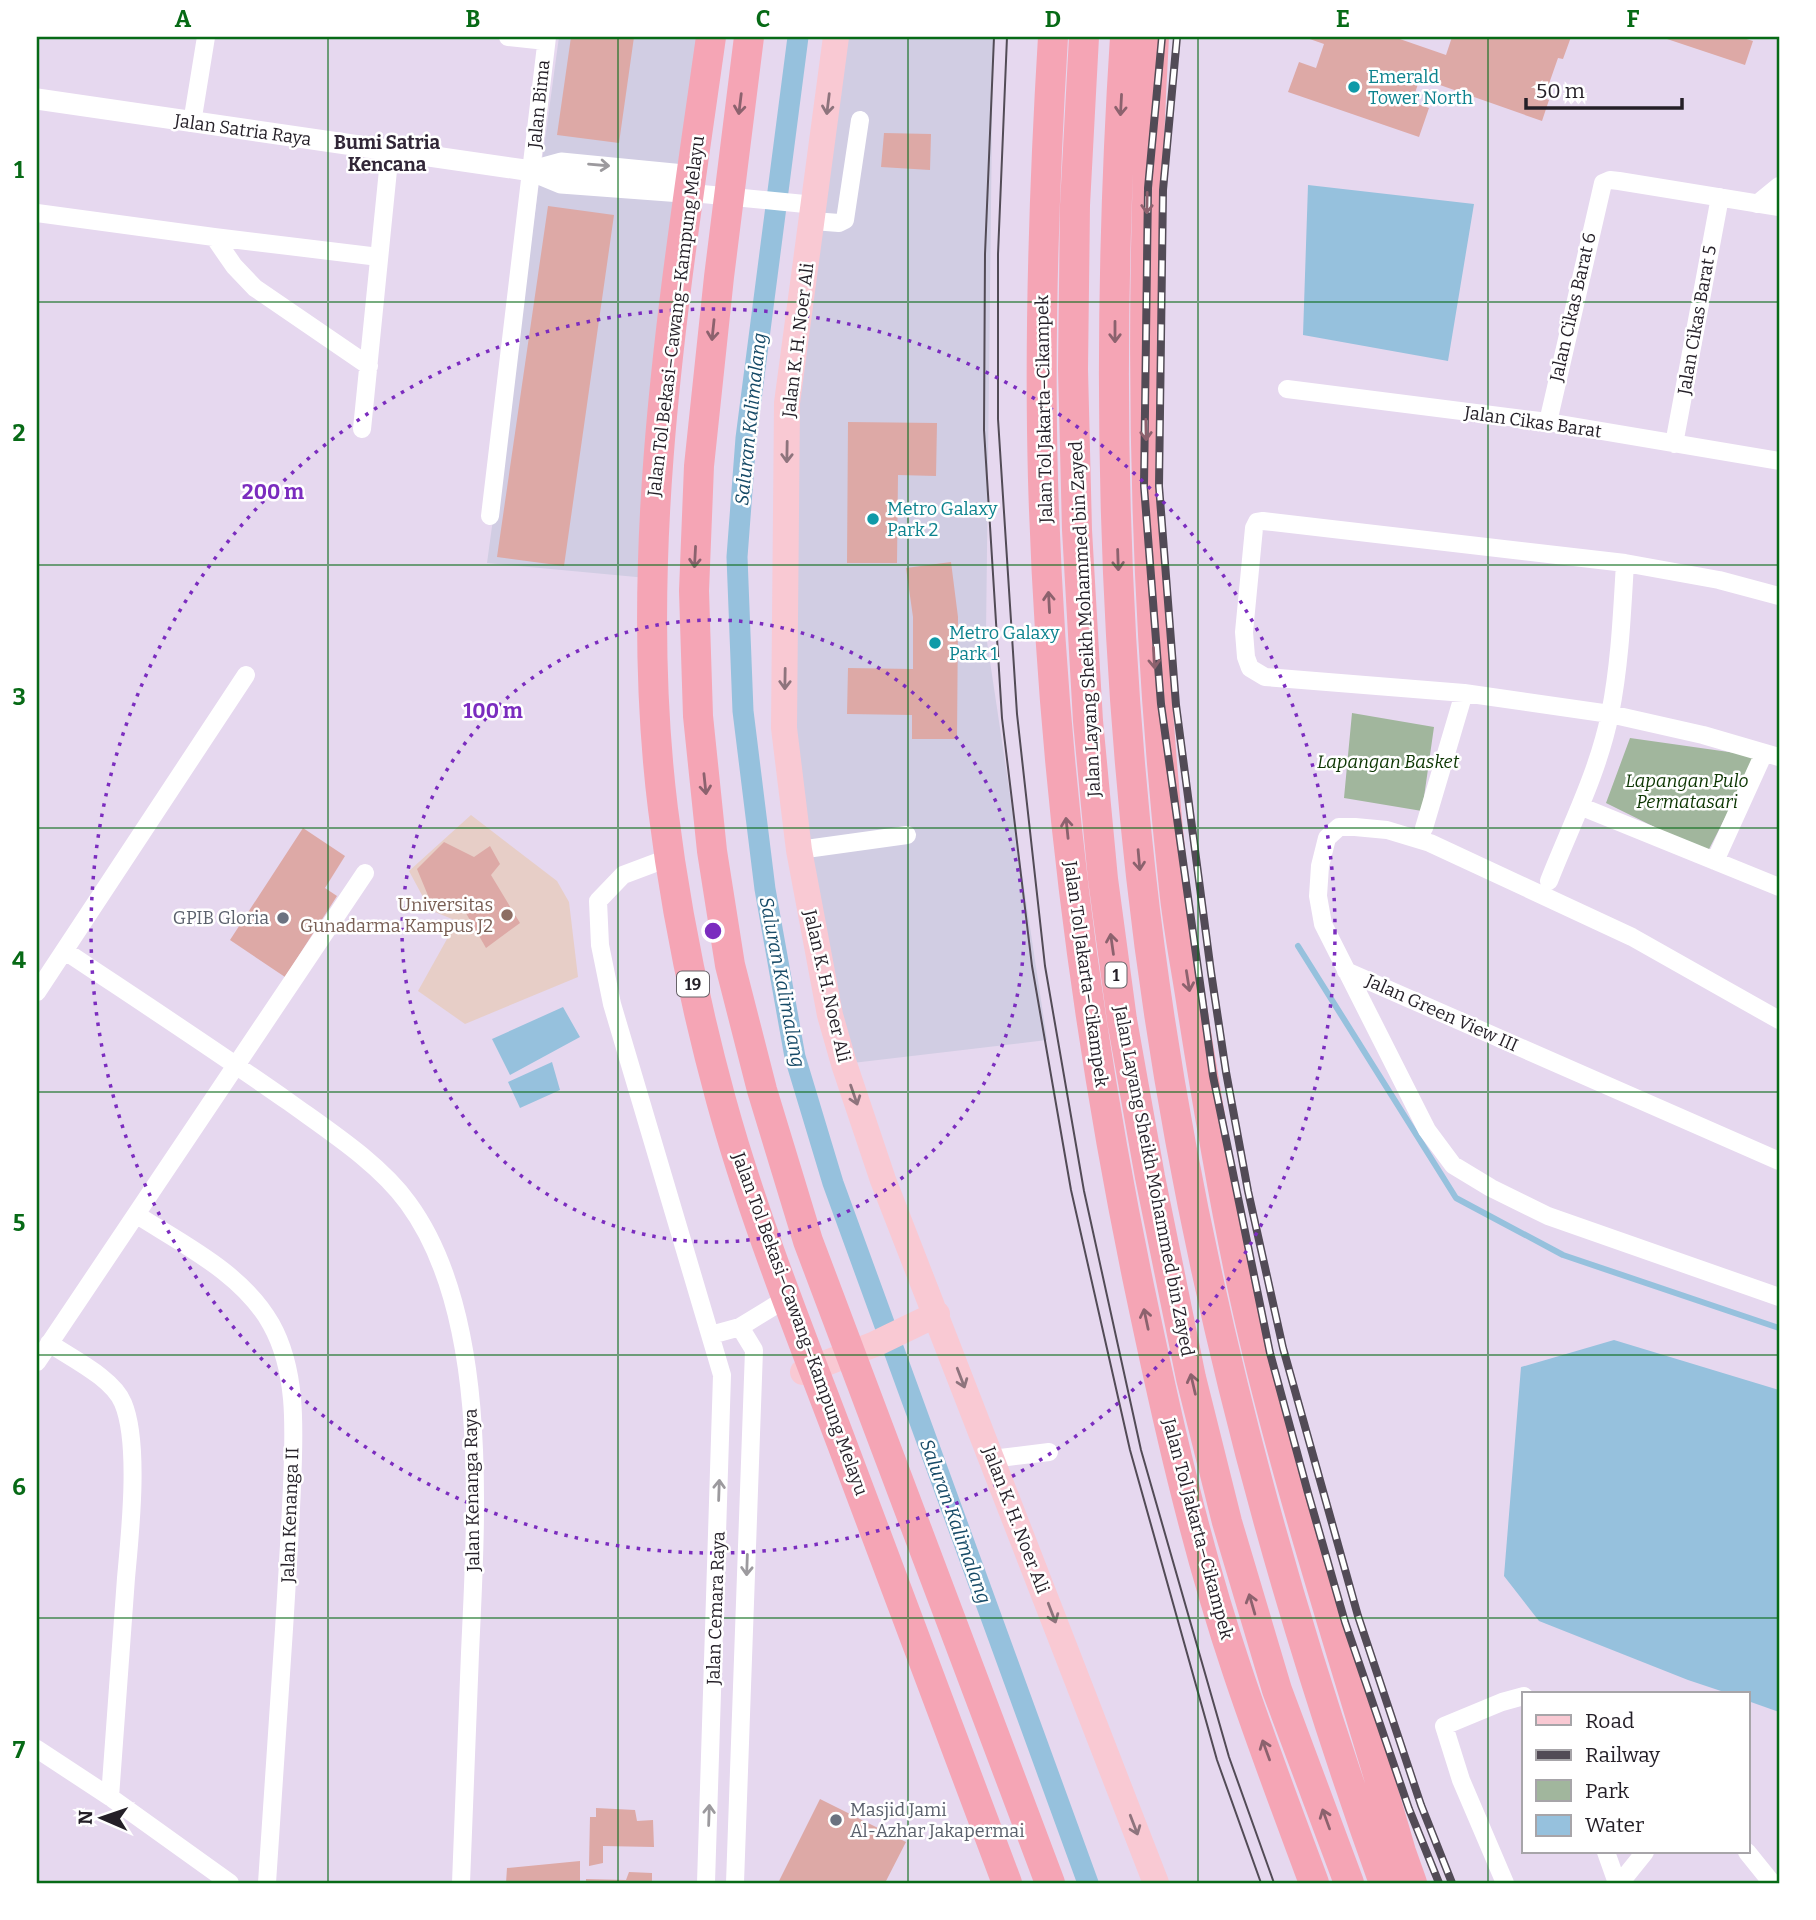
<svg xmlns="http://www.w3.org/2000/svg" width="1816" height="1920" viewBox="0 0 1816 1920" font-family="Bitter,serif">
  <style>
    .commercial { fill: #d1cde3 }
    .education { fill: #e7cec7 }
    .green { fill: #a1b69d }
    .water { fill: #96c1dd }
    .lines { fill: none; stroke-linecap: round; stroke-linejoin: round }
    .stream { stroke: #96c1dd; stroke-width: 6 }
    .canal { stroke: #96c1dd; stroke-width: 21 }
    .building { fill: #dda9a6 }
    .minor { stroke: #fff; stroke-width: 18 }
    .tertiary { stroke: #fff; stroke-width: 21 }
    .primary { stroke: #f9c9d3; stroke-width: 26 }
    .motorway { stroke: #f5a5b5; stroke-width: 30 }
    .tram { stroke: #524b56; stroke-width: 2 }
    .rail-casing { stroke: #524b56; stroke-width: 8 }
    .rail { stroke: #fff; stroke-width: 5; stroke-dasharray: 16; stroke-linecap: butt }
    .oneway { stroke: #8c626e }
    .oneway2 { stroke: #8e747d }
    .oneway3 { stroke: #9c9a9e }
    .grid { fill: none; stroke: #076a16; stroke-width: 2; stroke-opacity: 0.55 }
    .ring { fill: none; stroke: #7b2cbf; stroke-width: 3.5; stroke-dasharray: 3.5 7 }
    .culture-dot { fill: #0f9aa8; stroke: #fff; stroke-width: 2.5 }
    .education-dot { fill: #8d6e63; stroke: #fff; stroke-width: 2.5 }
    .worship-dot { fill: #6b7280; stroke: #fff; stroke-width: 2.5 }
    .labels { text-anchor: middle; stroke-width: 5; stroke-linejoin: round; paint-order: stroke }
    .shield { fill: #fff; stroke: #666268; stroke-width: 2 }
    .shield-label { font-size: 16px; font-weight: bold; fill: #241f27 }
    .culture-label { font-size: 18px; fill: #0d838f; stroke: #fff; text-anchor: start }
    .street-label { font-size: 18px; fill: #241f27; stroke: #fff }
    .park-label { font-size: 18px; font-style: italic; fill: #0b3501; stroke: #fff }
    .education-label { font-size: 18px; fill: #785e54; stroke: #fff; text-anchor: end }
    .worship-label { font-size: 18px; fill: #5b616d; stroke: #fff; text-anchor: end }
    .neighbourhood-label { font-size: 19px; font-weight: bold; fill: #312637; stroke: #fff }
    .water-label { font-size: 19px; font-style: italic; fill: #164a67; stroke: #fff }
    .centre { fill: #7b2cbf; stroke: #fff; stroke-width: 3.5 }
    .ring-label { font-size: 21px; text-anchor: middle; font-weight: bold; fill: #7b2cbf; stroke: #fff; stroke-width: 5; stroke-linejoin: round; paint-order: stroke }
    .neatline { fill: none; stroke: #076a16; stroke-width: 2.5 }
    .grid-label { font-size: 23px; text-anchor: middle; font-weight: bold; fill: #076a16 }
  </style>
  <rect width="100%" height="100%" fill="#e6d8ef"/>
  <!-- commercial -->
  <path class="commercial" d="M559,37H701L647,578L487,563Z
    M839,37H993L986,635L1047,1040L844,1064L791,727L787,403Z"/>
  <!-- education -->
  <path class="education" d="M471,815L557,881L569,902L578,977L465,1024L418,991L457,921L430,910L409,871Z"/>
  <!-- green -->
  <path class="green" d="M1352,713L1434,727L1422,811L1344,798Z
    M1630,738L1757,756L1707,853L1606,803Z"/>
  <!-- water -->
  <path class="water" d="M1308,185L1474,204L1448,361L1303,335Z
    M563,1007L580,1037L510,1075L492,1039Z
    M552,1062L560,1090L520,1108L508,1082Z
    M1614,1340L1779,1390V1712L1748,1701V1694H1730L1688,1680L1539,1621L1504,1576L1521,1367Z"/>
  <g class="lines">
    <!-- stream -->
    <path class="stream" d="M1298,946L1456,1198L1563,1255L1779,1328"/>
    <!-- canal -->
    <path class="canal" d="M798,37L746,438L737,557L743,711L765,889L795,1057L833,1183L1088,1883"/>
  </g>
  <!-- building -->
  <path class="building" d="M571,37H634L619,143L557,135Z
    M1304,37H1394L1446,55L1452,37H1571L1563,59L1558,58L1544,98L1549,100L1542,121L1420,78L1412,102L1429,108L1419,137L1288,92L1299,62L1316,68L1324,44Z
    M1661,37H1740L1753,41L1745,65Z
    M884,133L931,134L930,170L881,167Z
    M548,206L614,215L564,566L497,557Z
    M848,422L937,423L936,476L898,475L897,563H847Z
    M951,562L958,617L957,739H912V715L847,714L848,668L913,669V617L906,568Z
    M303,828L345,856L325,888L337,896L285,977L230,940Z
    M444,842L474,857L490,846L500,864L491,875L520,923L486,948L459,901L444,912L434,910L417,869Z
    M820,1799L906,1842L885,1883H778Z
    M596,1808L635,1810L637,1821L653,1820L654,1847L603,1846V1863L589,1866L590,1817H596Z
    M580,1861V1883H506L507,1868Z
    M629,1872L652,1873V1883H586V1879L626,1880Z"/>
  <g class="lines">
    <!-- minor -->
    <path class="minor" d="M508,37L546,41
      M192,123L206,37
      M682,192L815,205
      M1757,204L1779,186
      M37,213L214,237L379,257
      M813,221L839,223L845,220L860,120
      M214,237L234,266L255,288L369,366
      M1287,389L1548,422L1779,461
      M1548,422L1603,183L1610,180L1619,181L1779,207
      M362,429L390,150
      M1674,444L1720,197
      M490,516L547,37
      M1779,596L1719,580L1625,563L1263,521L1257,522L1254,528L1244,632L1246,657L1250,668L1265,677L1464,693L1610,714L1703,735L1779,757
      M1582,807L1779,887
      M1424,828L1464,693
      M799,850L907,835
      M663,860L623,875L598,901L600,945L612,1004L722,1375L706,1883
      M1715,861L1764,753
      M1549,881C1571,825 1598,773 1610,714C1620,664 1622,613 1625,563
      M65,951C140,1001 215,1050 289,1102C329,1131 379,1163 408,1203C491,1316 476,1520 470,1653C467,1730 464,1806 461,1883
      M1346,971L1779,1161
      M37,992L246,675
      M1779,1020L1632,937L1430,843L1387,830L1355,827H1339L1327,838L1320,866L1318,896L1323,924L1427,1130L1453,1165L1491,1188L1548,1216L1779,1297
      M137,1215C184,1245 243,1274 271,1324C298,1372 294,1433 292,1486C290,1533 287,1581 284,1629C278,1714 273,1798 267,1883
      M711,1335L740,1327L779,1303
      M49,1343C71,1358 113,1378 123,1403C140,1443 130,1534 126,1578C121,1651 115,1724 110,1797
      M37,1362L365,873
      M992,1459L1049,1452
      M37,1749L110,1797L230,1883
      M1606,1852L1617,1883
      M1747,1852L1772,1883
      M735,1883L754,1350L740,1327
      M1505,1883L1461,1780L1444,1726L1502,1702L1524,1696
      M1620,1883L1645,1852"/>
    <!-- tertiary -->
    <path class="tertiary" d="M37,99L532,171L561,183L682,192
      M532,171L561,163L684,175"/>
    <!-- primary -->
    <path class="primary" d="M836,37L787,403L784,728L799,850L830,1015L844,1064L883,1180L1156,1883
      M803,1372L875,1344L937,1314"/>
    <!-- motorway -->
    <path class="motorway" d="M711,37C675,292 631,551 663,809C675,907 695,1005 721,1100C753,1217 799,1330 842,1444C897,1590 952,1737 1007,1883
      M749,37L719,277L699,466L694,591L698,716L712,851L730,965L762,1090L808,1241L1050,1883
      M1053,37C1044,185 1039,332 1043,480C1051,751 1084,1021 1139,1286C1166,1415 1195,1545 1237,1670C1261,1742 1288,1813 1314,1883
      M1084,37L1075,205L1073,369L1077,530L1088,721L1103,879L1122,1020L1150,1177L1191,1378L1227,1522L1277,1690L1349,1883
      M1125,37C1107,316 1110,598 1141,876C1179,1217 1268,1561 1384,1883
      M1154,37C1138,320 1143,606 1174,888C1178,928 1186,967 1192,1007C1207,1102 1223,1196 1243,1290C1284,1480 1347,1665 1401,1852L1412,1883"/>
    <!-- tram -->
    <path class="tram" d="M994,37L985,254L984,430L1002,718L1032,966L1071,1190L1130,1450L1217,1760L1261,1883
      M1007,37L998,254V419L1017,714L1045,966L1084,1191L1141,1450L1229,1757L1274,1883"/>
    <defs>
      <path id="rail" d="M1162,37L1148,188L1144,486L1161,704L1213,1076L1270,1353L1308,1493L1345,1622L1409,1809L1439,1883
        M1177,37L1163,190L1159,486L1176,705L1211,972L1226,1072L1248,1191L1283,1348L1358,1616L1421,1805L1452,1883"/>
    </defs>
    <!-- rail casing -->
    <use href="#rail" class="rail-casing"/>
    <!-- rail -->
    <use href="#rail" class="rail"/>
  </g>
  <!-- one-way arrows -->
  <defs><path id="oneway-shaft" d="M-6 0H5M1.5-3L5.5 0L1.5 3" fill="none" stroke-width="1.6" stroke-linecap="round" stroke-linejoin="round" transform="scale(1.75)"/></defs>
  <g class="oneway">
    <use href="#oneway-shaft" transform="translate(740 104) rotate(97)"/>
    <use href="#oneway-shaft" transform="translate(1121 105) rotate(93)"/>
    <use href="#oneway-shaft" transform="translate(1147 203) rotate(91)"/>
    <use href="#oneway-shaft" transform="translate(713 330) rotate(96)"/>
    <use href="#oneway-shaft" transform="translate(1115 332) rotate(90)"/>
    <use href="#oneway-shaft" transform="translate(1146 430) rotate(89)"/>
    <use href="#oneway-shaft" transform="translate(695 557) rotate(93)"/>
    <use href="#oneway-shaft" transform="translate(1118 560) rotate(88)"/>
    <use href="#oneway-shaft" transform="translate(1049 602) rotate(-93)"/>
    <use href="#oneway-shaft" transform="translate(1154 658) rotate(87)"/>
    <use href="#oneway-shaft" transform="translate(705 784) rotate(84)"/>
    <use href="#oneway-shaft" transform="translate(1067 828) rotate(-96)"/>
    <use href="#oneway-shaft" transform="translate(1139 860) rotate(85)"/>
    <use href="#oneway-shaft" transform="translate(1112 944) rotate(-98)"/>
    <use href="#oneway-shaft" transform="translate(1188 981) rotate(81)"/>
    <use href="#oneway-shaft" transform="translate(1146 1319) rotate(-102)"/>
    <use href="#oneway-shaft" transform="translate(1193 1384) rotate(-103)"/>
    <use href="#oneway-shaft" transform="translate(1252 1604) rotate(-106)"/>
    <use href="#oneway-shaft" transform="translate(1266 1750) rotate(-110)"/>
    <use href="#oneway-shaft" transform="translate(1326 1819) rotate(-110)"/>
  </g>
  <g class="oneway2">
    <use href="#oneway-shaft" transform="translate(828 104) rotate(97)"/>
    <use href="#oneway-shaft" transform="translate(787 452) rotate(91)"/>
    <use href="#oneway-shaft" transform="translate(785 679) rotate(91)"/>
    <use href="#oneway-shaft" transform="translate(854 1095) rotate(71)"/>
    <use href="#oneway-shaft" transform="translate(961 1378) rotate(69)"/>
    <use href="#oneway-shaft" transform="translate(1052 1613) rotate(69)"/>
    <use href="#oneway-shaft" transform="translate(1134 1825) rotate(69)"/>
  </g>
  <g class="oneway3">
    <use href="#oneway-shaft" transform="translate(599 165) rotate(5)"/>
    <use href="#oneway-shaft" transform="translate(719 1490) rotate(-88)"/>
    <use href="#oneway-shaft" transform="translate(747 1565) rotate(92)"/>
    <use href="#oneway-shaft" transform="translate(709 1815) rotate(-88)"/>
  </g>
  <!-- grid -->
  <path class="grid" d="M328,37V1883M618,37V1883M908,37V1883M1198,37V1883M1488,37V1883M37,302H1779M37,565H1779M37,828H1779M37,1092H1779M37,1355H1779M37,1618H1779"/>
  <!-- distance rings -->
  <g class="ring">
    <circle cx="713" cy="931" r="311"/>
    <circle cx="713" cy="931" r="622"/>
  </g>
  <!-- markers -->
  <g class="culture-dot">
    <circle cx="1354" cy="87" r="7"/>
    <circle cx="873" cy="519" r="7"/>
    <circle cx="935" cy="643" r="7"/>
  </g>
  <circle class="education-dot" cx="507" cy="915" r="7"/>
  <g class="worship-dot">
    <circle cx="283" cy="918" r="7"/>
    <circle cx="836" cy="1820" r="7"/>
  </g>
  <g class="labels">
    <!-- shield labels -->
    <g class="shield">
      <rect x="1105.5" y="962.5" width="21" height="25" rx="5"/>
      <rect x="677" y="971.5" width="32" height="25" rx="5"/>
    </g>
    <g class="shield-label">
      <text x="1116" y="981">1</text>
      <text x="693" y="990">19</text>
    </g>
    <!-- culture labels -->
    <g class="culture-label">
      <text x="1368" y="83">Emerald<tspan x="1368" dy="21">Tower North</tspan></text>
      <text x="887" y="515">Metro Galaxy<tspan x="887" dy="21">Park 2</tspan></text>
      <text x="949" y="639">Metro Galaxy<tspan x="949" dy="21">Park 1</tspan></text>
    </g>
    <!-- street labels -->
    <g class="street-label">
      <text transform="translate(539 104) rotate(-84)" y="6">Jalan Bima</text>
      <text transform="translate(243 130) rotate(8)" y="6">Jalan Satria Raya</text>
      <text transform="translate(1573 307) rotate(-77)" y="6">Jalan Cikas Barat 6</text>
      <text transform="translate(676 316) rotate(-83)" y="6">Jalan Tol Bekasi–Cawang–Kampung Melayu</text>
      <text transform="translate(1697 320) rotate(-80)" y="6">Jalan Cikas Barat 5</text>
      <text transform="translate(798 340) rotate(-83)" y="6">Jalan K. H. Noer Ali</text>
      <text transform="translate(1044 409) rotate(-91)" y="6">Jalan Tol Jakarta–Cikampek</text>
      <text transform="translate(1533 422) rotate(8)" y="6">Jalan Cikas Barat</text>
      <text transform="translate(1085 619) rotate(-93)" y="6">Jalan Layang Sheikh Mohammed bin Zayed</text>
      <text transform="translate(1086 974) rotate(82)" y="6">Jalan Tol Jakarta–Cikampek</text>
      <text transform="translate(827 986) rotate(77)" y="6">Jalan K. H. Noer Ali</text>
      <text transform="translate(1442 1013) rotate(24)" y="6">Jalan Green View III</text>
      <text transform="translate(1154 1181) rotate(79)" y="6">Jalan Layang Sheikh Mohammed bin Zayed</text>
      <text transform="translate(800 1324) rotate(70)" y="6">Jalan Tol Bekasi–Cawang–Kampung Melayu</text>
      <text transform="translate(472 1490) rotate(-91)" y="6">Jalan Kenanga Raya</text>
      <text transform="translate(290 1515) rotate(-88)" y="6">Jalan Kenanga II</text>
      <text transform="translate(1016 1520) rotate(69)" y="6">Jalan K. H. Noer Ali</text>
      <text transform="translate(1198 1529) rotate(75)" y="6">Jalan Tol Jakarta–Cikampek</text>
      <text transform="translate(716 1608) rotate(-88)" y="6">Jalan Cemara Raya</text>
    </g>
    <!-- park labels -->
    <g class="park-label">
      <text x="1388" y="768">Lapangan Basket</text>
      <text x="1687" y="787">Lapangan Pulo<tspan x="1687" dy="21">Permatasari</tspan></text>
    </g>
    <!-- education labels -->
    <g class="education-label">
      <text x="493" y="911">Universitas<tspan x="493" dy="21">Gunadarma Kampus J2</tspan></text>
    </g>
    <!-- worship labels -->
    <g class="worship-label">
      <text x="269" y="924">GPIB Gloria</text>
      <text x="850" y="1816" text-anchor="start">Masjid Jami<tspan x="850" dy="21">Al-Azhar Jakapermai</tspan></text>
    </g>
    <!-- neighbourhood labels -->
    <g class="neighbourhood-label">
      <text x="387" y="149">Bumi Satria<tspan x="387" dy="22">Kencana</tspan></text>
    </g>
    <!-- water labels -->
    <g class="water-label">
      <text transform="translate(750 419) rotate(-84)" y="7">Saluran Kalimalang</text>
      <text transform="translate(783 982) rotate(79)" y="7">Saluran Kalimalang</text>
      <text transform="translate(956 1521) rotate(70)" y="7">Saluran Kalimalang</text>
    </g>
  </g>
  <circle cx="713" cy="931" r="10" class="centre"/>
  <g class="ring-label">
    <text x="273" y="499">200 m</text>
    <text x="493" y="718">100 m</text>
  </g>
  <!-- border -->
  <rect width="1816" height="1920" fill="none" stroke="#ffffff" stroke-width="77"/>
  <!-- legend -->
  <rect x="1522" y="1692" width="228" height="161" fill="#ffffff" stroke="#a7a5a9" stroke-width="2"/>
  <rect x="1536" y="1715" width="35" height="10" fill="#f9c9d3" stroke="#a7a5a9" stroke-width="2"/>
  <text x="1585" y="1728" font-size="21" fill="#241f27">Road</text>
  <rect x="1536" y="1750" width="35" height="10" fill="#524b56" stroke="#a7a5a9" stroke-width="2"/>
  <text x="1585" y="1762" font-size="21" fill="#241f27">Railway</text>
  <rect x="1536" y="1780" width="35" height="21" fill="#a1b69d" stroke="#a7a5a9" stroke-width="2"/>
  <text x="1585" y="1798" font-size="21" fill="#241f27">Park</text>
  <rect x="1536" y="1815" width="35" height="21" fill="#96c1dd" stroke="#a7a5a9" stroke-width="2"/>
  <text x="1585" y="1832" font-size="21" fill="#241f27">Water</text>
  <!-- north arrow -->
  <g transform="translate(102 1818) rotate(272)" stroke="#ffffff" stroke-width="5" paint-order="stroke">
  <path d="M0-5L12 26L0 18L-12 26Z" fill="#241f27"/>
  <text y="-10" font-size="19" font-weight="bold" text-anchor="middle" fill="#241f27">N</text>
  </g>
  <!-- scale -->
  <path d="M1526 98v10h156v-10" fill="none" stroke="#241f27" stroke-width="3.5"/>
  <text x="1536" y="98" font-size="21" fill="#241f27" stroke="#ffffff" stroke-width="5" paint-order="stroke">50 m</text>
  <rect x="38" y="38" width="1740" height="1844" class="neatline"/>
  <g class="grid-label">
    <text x="183" y="27">A</text>
    <text x="473" y="27">B</text>
    <text x="763" y="27">C</text>
    <text x="1053" y="27">D</text>
    <text x="1343" y="27">E</text>
    <text x="1633" y="27">F</text>
    <text x="19" y="178">1</text>
    <text x="19" y="441">2</text>
    <text x="19" y="705">3</text>
    <text x="19" y="968">4</text>
    <text x="19" y="1231">5</text>
    <text x="19" y="1495">6</text>
    <text x="19" y="1758">7</text>
  </g>
</svg>
